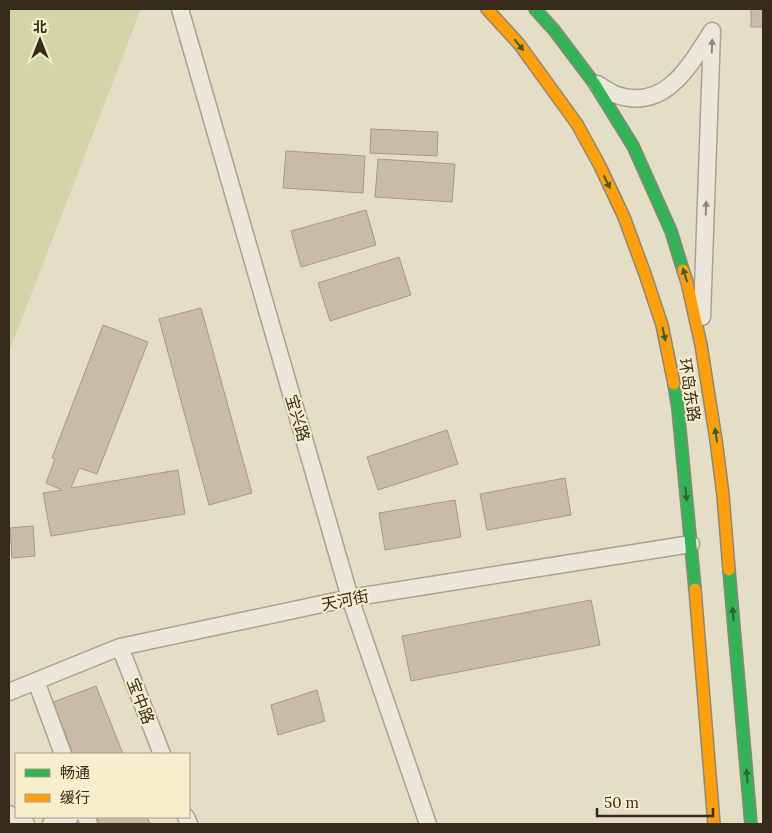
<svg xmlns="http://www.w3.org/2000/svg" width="772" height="833" viewBox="0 0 772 833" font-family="Lora,'Noto Sans SC',serif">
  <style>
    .green { fill: #d1d5a8 }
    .building { fill: #c8bba8; stroke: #a49987 }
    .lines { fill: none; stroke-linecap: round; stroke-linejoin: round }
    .street-casing { stroke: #a8a291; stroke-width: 19 }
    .fast-casing { stroke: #8e8778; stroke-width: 14 }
    .slow-casing { stroke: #8e8778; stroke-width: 14 }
    .street { stroke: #ebe7da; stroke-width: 16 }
    .fast { stroke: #30b455; stroke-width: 11 }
    .slow { stroke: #ff9f0a; stroke-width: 11 }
    .oneway { fill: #346132 }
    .oneway2 { fill: #90887a }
    .labels { text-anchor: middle; stroke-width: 4; stroke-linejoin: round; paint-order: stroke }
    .street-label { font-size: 16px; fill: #362a1a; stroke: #f7eecb }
  </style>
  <rect width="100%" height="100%" fill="#e4dec7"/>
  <!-- green -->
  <path class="green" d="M9,9H141L9,352Z"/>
  <!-- building -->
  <path class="building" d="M751,9H763V27H751Z
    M371,129L438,132L437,156L370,153Z
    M286,151L365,156L363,193L283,188Z
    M378,159L455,164L452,202L375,197Z
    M366,210L376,245L301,267L291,231Z
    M399,257L411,295L330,321L318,283Z
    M201,308L252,493L209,505L159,319Z
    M103,325L148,342L97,474L79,468L71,488L178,470L185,514L51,536L43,493L62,490L46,483L55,459L52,458Z
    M447,430L458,464L378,490L367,457Z
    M565,478L571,515L487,530L480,494Z
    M455,500L461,537L385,550L379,513Z
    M33,526L35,556L12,558L10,528Z
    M591,600L600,645L411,681L402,636Z
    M96,686L123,754H73L53,702Z
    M317,690L325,721L278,735L271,705Z
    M97,817H147L150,824H100Z"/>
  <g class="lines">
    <defs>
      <path id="street" d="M180,9L350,598L428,824
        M597,84C602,87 608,91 614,94C664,113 689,67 712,31L702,317
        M120,647L162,754
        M36,681L63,754
        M9,692L120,647L350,598L691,544
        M9,814L24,822L26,824
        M86,817L89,824
        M186,817L189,824
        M51,824L70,817"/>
      <path id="fast" d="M535,9L554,30L594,83L633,146L671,231L683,270
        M674,384L678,409L695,589
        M729,570L751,824"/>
      <path id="slow" d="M487,9L519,44L577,124L600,166L624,217L645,274L662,325L674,384
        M683,270L687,282L701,345L716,440L723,495L729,570
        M695,589L714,824"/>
    </defs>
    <!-- street casing -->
    <use href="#street" class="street-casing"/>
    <!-- fast casing -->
    <use href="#fast" class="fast-casing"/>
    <!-- slow casing -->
    <use href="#slow" class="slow-casing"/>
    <!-- street -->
    <use href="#street" class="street"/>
    <!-- fast -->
    <use href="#fast" class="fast"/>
    <!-- slow -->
    <use href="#slow" class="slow"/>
  </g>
  <!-- one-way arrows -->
  <defs><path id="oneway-solid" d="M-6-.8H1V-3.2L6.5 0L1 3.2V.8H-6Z" transform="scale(1.25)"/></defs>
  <g class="oneway">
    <use href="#oneway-solid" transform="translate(519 45) rotate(51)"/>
    <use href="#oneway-solid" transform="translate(607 182) rotate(64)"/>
    <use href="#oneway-solid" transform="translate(685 275) rotate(-108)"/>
    <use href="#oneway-solid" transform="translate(664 334) rotate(78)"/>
    <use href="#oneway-solid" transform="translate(716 435) rotate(-98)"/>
    <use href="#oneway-solid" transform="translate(686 494) rotate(85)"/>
    <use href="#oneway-solid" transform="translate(733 614) rotate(-95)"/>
    <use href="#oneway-solid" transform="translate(747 776) rotate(-95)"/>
  </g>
  <g class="oneway2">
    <use href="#oneway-solid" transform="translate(712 46) rotate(-88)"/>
    <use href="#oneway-solid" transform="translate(706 208) rotate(-88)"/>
  </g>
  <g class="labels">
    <!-- street labels -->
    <g class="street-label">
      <text transform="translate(690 390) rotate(81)" y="6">环岛东路</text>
      <text transform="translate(298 418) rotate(74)" y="6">宝兴路</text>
      <text transform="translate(345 600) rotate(-11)" y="6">天河街</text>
      <text transform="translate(141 701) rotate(69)" y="6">宝中路</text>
    </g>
  </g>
  <!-- border -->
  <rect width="772" height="833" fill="none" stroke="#362a1a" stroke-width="20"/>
  <!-- legend -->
  <rect x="15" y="753" width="175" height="65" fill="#f7eecb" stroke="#aaa084"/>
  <rect x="25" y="769" width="25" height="8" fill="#30b455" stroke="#aaa084"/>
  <text x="60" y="778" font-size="15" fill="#362a1a">畅通</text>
  <rect x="25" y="794" width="25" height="8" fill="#ff9f0a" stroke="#aaa084"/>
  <text x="60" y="803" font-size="15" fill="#362a1a">缓行</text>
  <!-- north arrow -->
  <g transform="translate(40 40)" stroke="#f7eecb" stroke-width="4" paint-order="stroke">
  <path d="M0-4L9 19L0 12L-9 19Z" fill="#362a1a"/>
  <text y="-8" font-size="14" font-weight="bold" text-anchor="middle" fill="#362a1a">北</text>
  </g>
  <!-- scale -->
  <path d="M597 808v8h116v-8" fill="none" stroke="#362a1a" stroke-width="2.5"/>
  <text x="604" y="808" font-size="15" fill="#362a1a" stroke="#f7eecb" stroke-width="4" paint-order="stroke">50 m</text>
</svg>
